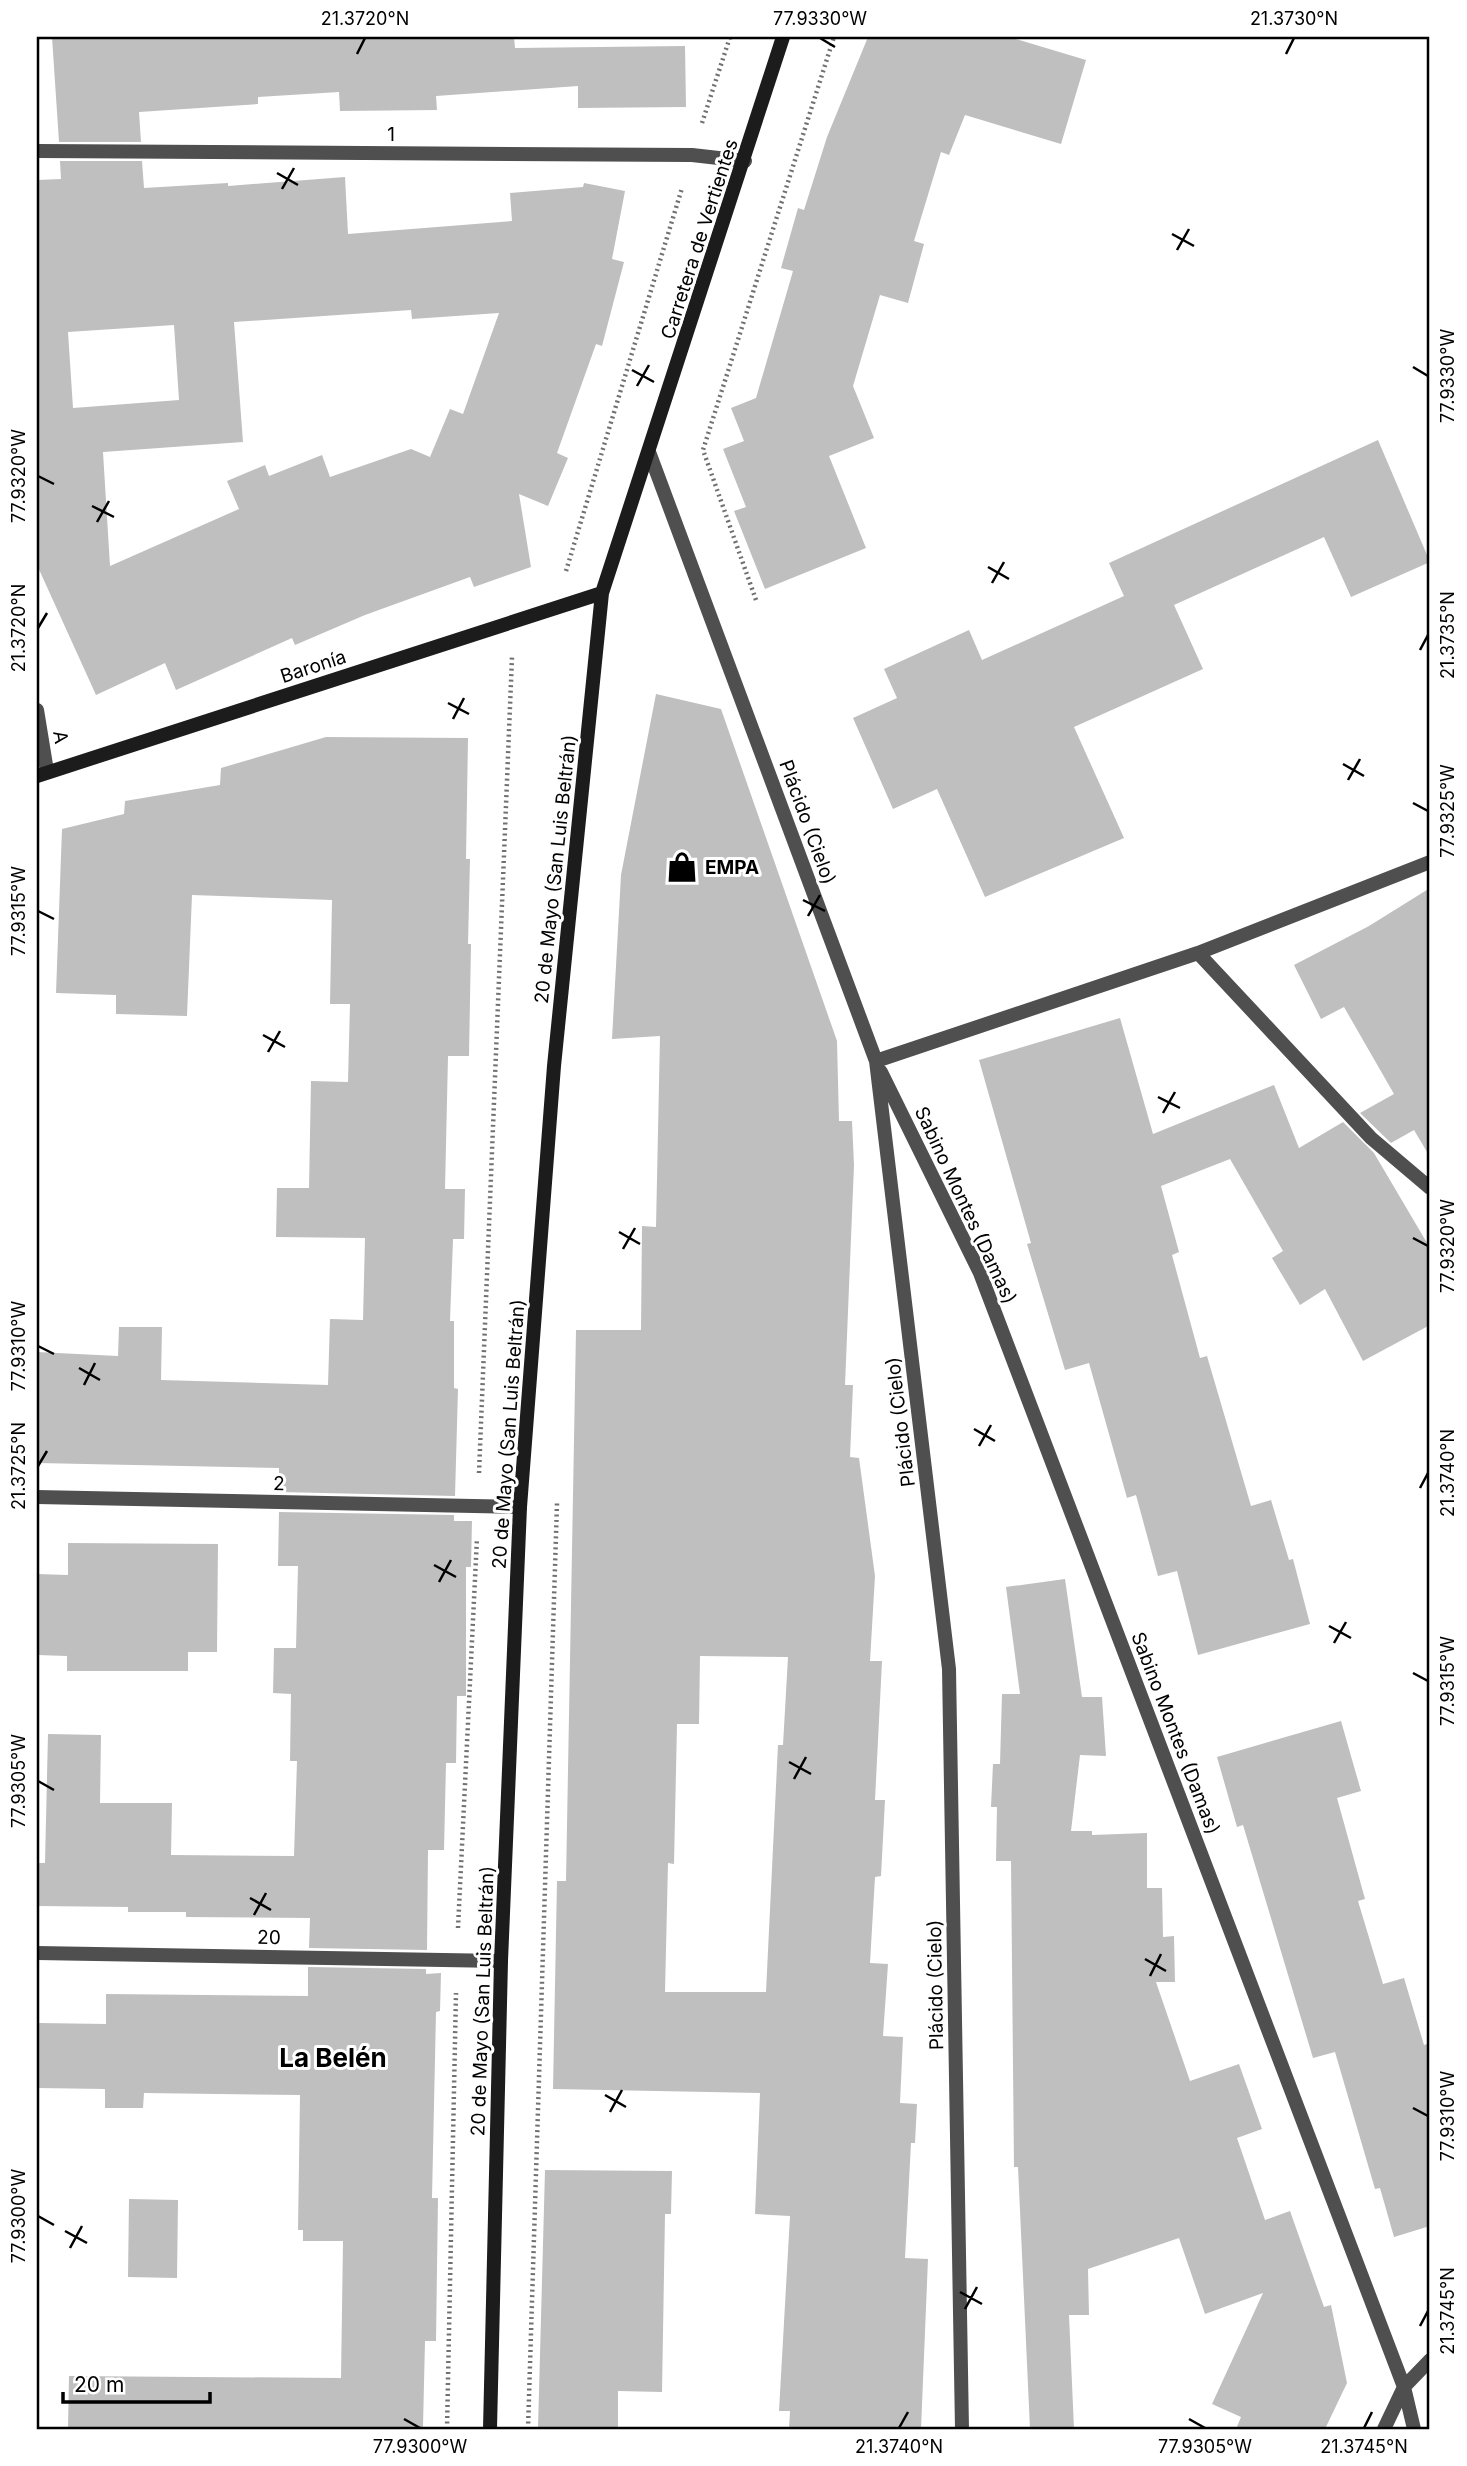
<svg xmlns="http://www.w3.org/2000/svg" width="1467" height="2466" viewBox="0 0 1467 2466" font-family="Inter,sans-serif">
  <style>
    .building { fill: #bfbfbf; fill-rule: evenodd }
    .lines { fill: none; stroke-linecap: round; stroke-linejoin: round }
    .path { stroke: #717171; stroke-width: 4.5; stroke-dasharray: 2 3.5; stroke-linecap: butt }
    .minor { stroke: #4f4f4f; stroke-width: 14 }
    .secondary { stroke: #1c1c1c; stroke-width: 14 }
    .ticks { fill: none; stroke: #000; stroke-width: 2.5 }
    .labels { text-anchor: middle; stroke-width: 6; stroke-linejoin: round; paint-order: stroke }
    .street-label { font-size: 19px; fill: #000; stroke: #fff }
    .poi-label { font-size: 19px; font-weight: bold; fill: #000; stroke: #fff; text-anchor: start }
    .district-label { font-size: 26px; font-weight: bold; fill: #000; stroke: #fff }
    .neatline { fill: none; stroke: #000; stroke-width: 2.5 }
    .ticks-label { font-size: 18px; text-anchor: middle; fill: #000 }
  </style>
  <rect width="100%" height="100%" fill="#fff"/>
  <!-- building -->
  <path class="building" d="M52,37H514L515,48L685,46L686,107L578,108V86L436,96L437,110L340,111L339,92L258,97V104L139,112L141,142H59Z
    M868,37H1009L1086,60L1061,144L965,115L949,155L941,152L914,241L924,244L908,303L880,295L853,386L874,438L829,456L866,548L765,589L734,511L746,507L723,449L744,441L731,408L756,398L793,271L781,268L798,208L804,210L827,137Z
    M60,161H142L144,188L228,183V186L345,177L348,234L512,221L510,193L583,187L584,183L625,191L612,259L624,262L602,346L596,344L557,453L568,458L548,506L519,494L531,567L474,587L470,577L365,615L295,645L292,638L176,690L165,663L96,695L37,565V180L61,179ZM411,310L412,319L499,313L463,414L450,409L430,457L411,449L330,477L322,455L269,476L265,465L227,481L239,509L110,566L103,452L243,442L234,322ZM174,325L179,400L73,408L68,332Z
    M1378,440L1430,562L1351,597L1324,537L1174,605L1203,669L1074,727L1124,838L985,897L937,789L893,809L853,718L897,698L884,669L969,630L982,660L1124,596L1109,563Z
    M656,694L721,709L837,1041L839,1121H852L854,1165L845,1385H853L850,1457L859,1458L875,1576L870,1661H882L875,1800H885L881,1876L875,1877L870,1963L888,1964L883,2036L903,2037L900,2103L917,2104L915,2143H911L905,2258L928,2259L921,2429H789L790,2411H779L790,2216L755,2214L760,2093L553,2089L557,1881H566L576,1330H641L642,1226L656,1227L660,1036L612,1039L621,875ZM700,1656L788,1657L783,1745H778L766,1992H665L668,1863L674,1864L677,1724H699Z
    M326,737L468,738L466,859H470L468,944H471L469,1056H448L445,1189H465L464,1239H453L450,1321H454V1388L458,1389L455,1496L279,1492V1468L37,1463V1352L118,1356L119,1327H162L161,1380L328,1385L330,1319L363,1320L365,1238L276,1237L277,1188H309L311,1081L348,1082L350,1004H330L332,900L192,895L187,1016L116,1014V995L56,993L62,829L124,814L125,801L220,785L221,768Z
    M1430,888V1157L1414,1130L1391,1143L1360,1113L1394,1094L1344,1007L1321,1019L1294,965L1369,926Z
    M1120,1018L1153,1134L1274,1085L1299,1148L1343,1122L1374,1153L1430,1248V1325L1363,1361L1325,1289L1300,1305L1272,1258L1283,1251L1230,1159L1161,1186L1179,1252L1172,1255L1200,1358L1207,1356L1251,1506L1271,1500L1289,1560L1293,1559L1310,1624L1198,1655L1177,1571L1158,1576L1136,1495L1127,1498L1089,1363L1065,1370L1027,1244L1031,1243L979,1060Z
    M279,1512L454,1515V1521H472L471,1567H466V1696H457L456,1763H446L444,1850H428L427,1950L309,1948L310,1918L186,1917V1912H128V1907L37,1906V1863H45L48,1734L101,1735L100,1803H172L171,1855L294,1856L297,1761H290L291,1694L273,1693L274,1648H296L298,1566H278Z
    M68,1543L218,1544L217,1652H188V1671H67V1656L37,1655V1574L68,1575Z
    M1065,1579L1082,1697H1102L1106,1756L1080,1755L1071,1831H1092V1835L1147,1833V1888H1162L1163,1937L1174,1936L1175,1982H1156L1190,2081L1239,2064L1262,2129L1237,2138L1265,2220L1290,2211L1324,2307L1331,2305L1347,2383L1325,2429H1236L1241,2417L1212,2404L1263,2293L1205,2314L1179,2238L1088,2269L1089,2315H1069L1074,2429H1030L1018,2167H1014L1011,1861H996L997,1807H991L993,1764H1000L1002,1694H1020L1006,1587Z
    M1341,1721L1361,1791L1337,1798L1365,1899L1358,1901L1383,1984L1404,1978L1424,2045L1430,2043V2226L1394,2237L1380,2188L1375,2189L1335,2052L1313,2058L1243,1825L1237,1827L1217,1757Z
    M308,1967L426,1969V1974L441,1973L440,2011L436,2012L432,2198H438L436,2341H425L423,2426L422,2429H68L69,2376L341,2378L343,2241H303V2230H298L300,2095L144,2093L143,2108H105V2089L38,2088L39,2023L106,2024V1994L308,1996Z
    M545,2170L672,2171L671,2214H665L662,2392L618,2391V2429H538Z
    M129,2199L178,2200L177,2278L128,2277Z"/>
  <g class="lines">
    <!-- path -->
    <path class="path" d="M702,123L730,37
      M566,571L682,188
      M756,600L703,450L834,37
      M479,1473L512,657
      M458,1928L477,1538
      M447,2429L456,1993
      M528,2429L557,1503"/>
    <!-- minor -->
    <path class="minor" d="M37,151L692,155L745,161
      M649,452L876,1061L949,1669L962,2429
      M37,710L47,771
      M1198,953L1371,1138L1430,1188
      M876,1061L1198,953L1430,862
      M881,1072L980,1273L1404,2387L1414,2429
      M37,1497L520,1507
      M37,1953L501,1961
      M1384,2429L1404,2387L1430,2360"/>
    <!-- secondary -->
    <path class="secondary" d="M37,776L602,593
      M490,2429L501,1961L520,1507L554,1066L602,593L783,37"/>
  </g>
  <!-- ticks -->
  <path class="ticks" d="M820,38L835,47M357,54L365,38M1286,54L1294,38M277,173L298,185M282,189L294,168M1172,234L1194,246M1177,250L1189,229M1413,367L1428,376M632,370L654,382M637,386L649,365M38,476L54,484M92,506L114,517M97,522L109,501M988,567L1009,579M992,583L1004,562M38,628L47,613M1420,650L1428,635M448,703L469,714M453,719L464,698M1343,764L1364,776M1348,780L1360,759M1413,803L1428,811M803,900L825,911M38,911L54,919M808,916L820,895M263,1035L285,1047M268,1052L280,1031M1158,1097L1180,1108M1163,1113L1175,1092M619,1232L640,1244M1413,1238L1428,1246M623,1249L635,1228M38,1346L54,1354M79,1368L100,1380M84,1385L95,1363M974,1429L995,1441M979,1446L991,1425M38,1466L47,1451M1420,1488L1428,1473M434,1565L456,1577M439,1582L451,1560M1329,1626L1351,1638M1334,1643L1346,1622M1413,1673L1428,1681M789,1762L811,1774M794,1779L806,1757M38,1781L54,1790M250,1898L271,1910M254,1915L266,1893M1145,1959L1166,1971M1150,1976L1161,1954M605,2095L626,2107M1413,2108L1428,2116M610,2112L622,2090M38,2216L54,2225M65,2231L87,2243M70,2248L82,2226M960,2292L982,2304M965,2309L977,2287M1420,2326L1428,2311M404,2419L420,2428M1189,2419L1205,2428M899,2428L908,2412M1364,2428L1372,2412"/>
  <!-- icons -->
  <defs>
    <symbol id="shop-bare" viewBox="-9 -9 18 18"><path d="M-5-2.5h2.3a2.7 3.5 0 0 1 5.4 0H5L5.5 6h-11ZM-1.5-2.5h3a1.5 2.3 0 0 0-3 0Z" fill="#000" stroke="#fff" stroke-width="2.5" paint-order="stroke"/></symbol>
  </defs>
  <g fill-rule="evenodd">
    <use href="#shop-bare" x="660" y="845" width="44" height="44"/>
  </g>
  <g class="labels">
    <!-- street labels -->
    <g class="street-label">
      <text x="391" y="141">1</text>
      <text transform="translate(699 239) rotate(-72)" y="7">Carretera de Vertientes</text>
      <text transform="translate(313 666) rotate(-18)" y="7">Baronía</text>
      <text transform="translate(61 737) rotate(80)" y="7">A</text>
      <text transform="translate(808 822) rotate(70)" y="7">Plácido (Cielo)</text>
      <text transform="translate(555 869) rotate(-84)" y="7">20 de Mayo (San Luis Beltrán)</text>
      <text transform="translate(966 1205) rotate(65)" y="7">Sabino Montes (Damas)</text>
      <text transform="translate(900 1422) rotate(-97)" y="7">Plácido (Cielo)</text>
      <text transform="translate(508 1434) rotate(-86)" y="7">20 de Mayo (San Luis Beltrán)</text>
      <text transform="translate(279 1483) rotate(1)" y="7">2</text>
      <text transform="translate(1176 1733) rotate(69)" y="7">Sabino Montes (Damas)</text>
      <text transform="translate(269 1937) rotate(1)" y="7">20</text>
      <text transform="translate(935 1985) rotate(-91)" y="7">Plácido (Cielo)</text>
      <text transform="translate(482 2001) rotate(-88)" y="7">20 de Mayo (San Luis Beltrán)</text>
    </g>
    <!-- poi labels -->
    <g class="poi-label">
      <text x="705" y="874">EMPA</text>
    </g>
    <!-- district labels -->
    <g class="district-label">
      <text x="333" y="2067">La Belén</text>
    </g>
  </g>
  <!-- border -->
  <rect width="1467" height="2466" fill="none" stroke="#ffffff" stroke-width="77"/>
  <!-- scale -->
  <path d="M63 2392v10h147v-10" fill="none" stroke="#000000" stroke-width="3.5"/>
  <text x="74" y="2392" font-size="21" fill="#000000" stroke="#ffffff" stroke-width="5" paint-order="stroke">20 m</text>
  <rect x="38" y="38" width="1390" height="2390" class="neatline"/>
  <g class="ticks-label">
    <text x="365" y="25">21.3720°N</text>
    <text x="820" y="25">77.9330°W</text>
    <text x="1294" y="25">21.3730°N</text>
    <text transform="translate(1448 376) rotate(-90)" y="6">77.9330°W</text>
    <text transform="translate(19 476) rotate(-90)" y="6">77.9320°W</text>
    <text transform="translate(19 628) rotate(-90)" y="6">21.3720°N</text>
    <text transform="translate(1448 635) rotate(-90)" y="6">21.3735°N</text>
    <text transform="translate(1448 811) rotate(-90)" y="6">77.9325°W</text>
    <text transform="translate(19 911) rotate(-90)" y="6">77.9315°W</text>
    <text transform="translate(1448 1246) rotate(-90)" y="6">77.9320°W</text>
    <text transform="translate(19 1346) rotate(-90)" y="6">77.9310°W</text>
    <text transform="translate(19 1466) rotate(-90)" y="6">21.3725°N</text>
    <text transform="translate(1448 1473) rotate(-90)" y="6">21.3740°N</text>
    <text transform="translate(1448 1681) rotate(-90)" y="6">77.9315°W</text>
    <text transform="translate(19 1781) rotate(-90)" y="6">77.9305°W</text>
    <text transform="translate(1448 2116) rotate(-90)" y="6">77.9310°W</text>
    <text transform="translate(19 2216) rotate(-90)" y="6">77.9300°W</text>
    <text transform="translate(1448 2311) rotate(-90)" y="6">21.3745°N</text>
    <text x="420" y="2453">77.9300°W</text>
    <text x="899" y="2453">21.3740°N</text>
    <text x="1205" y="2453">77.9305°W</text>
    <text x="1364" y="2453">21.3745°N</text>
  </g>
</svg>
